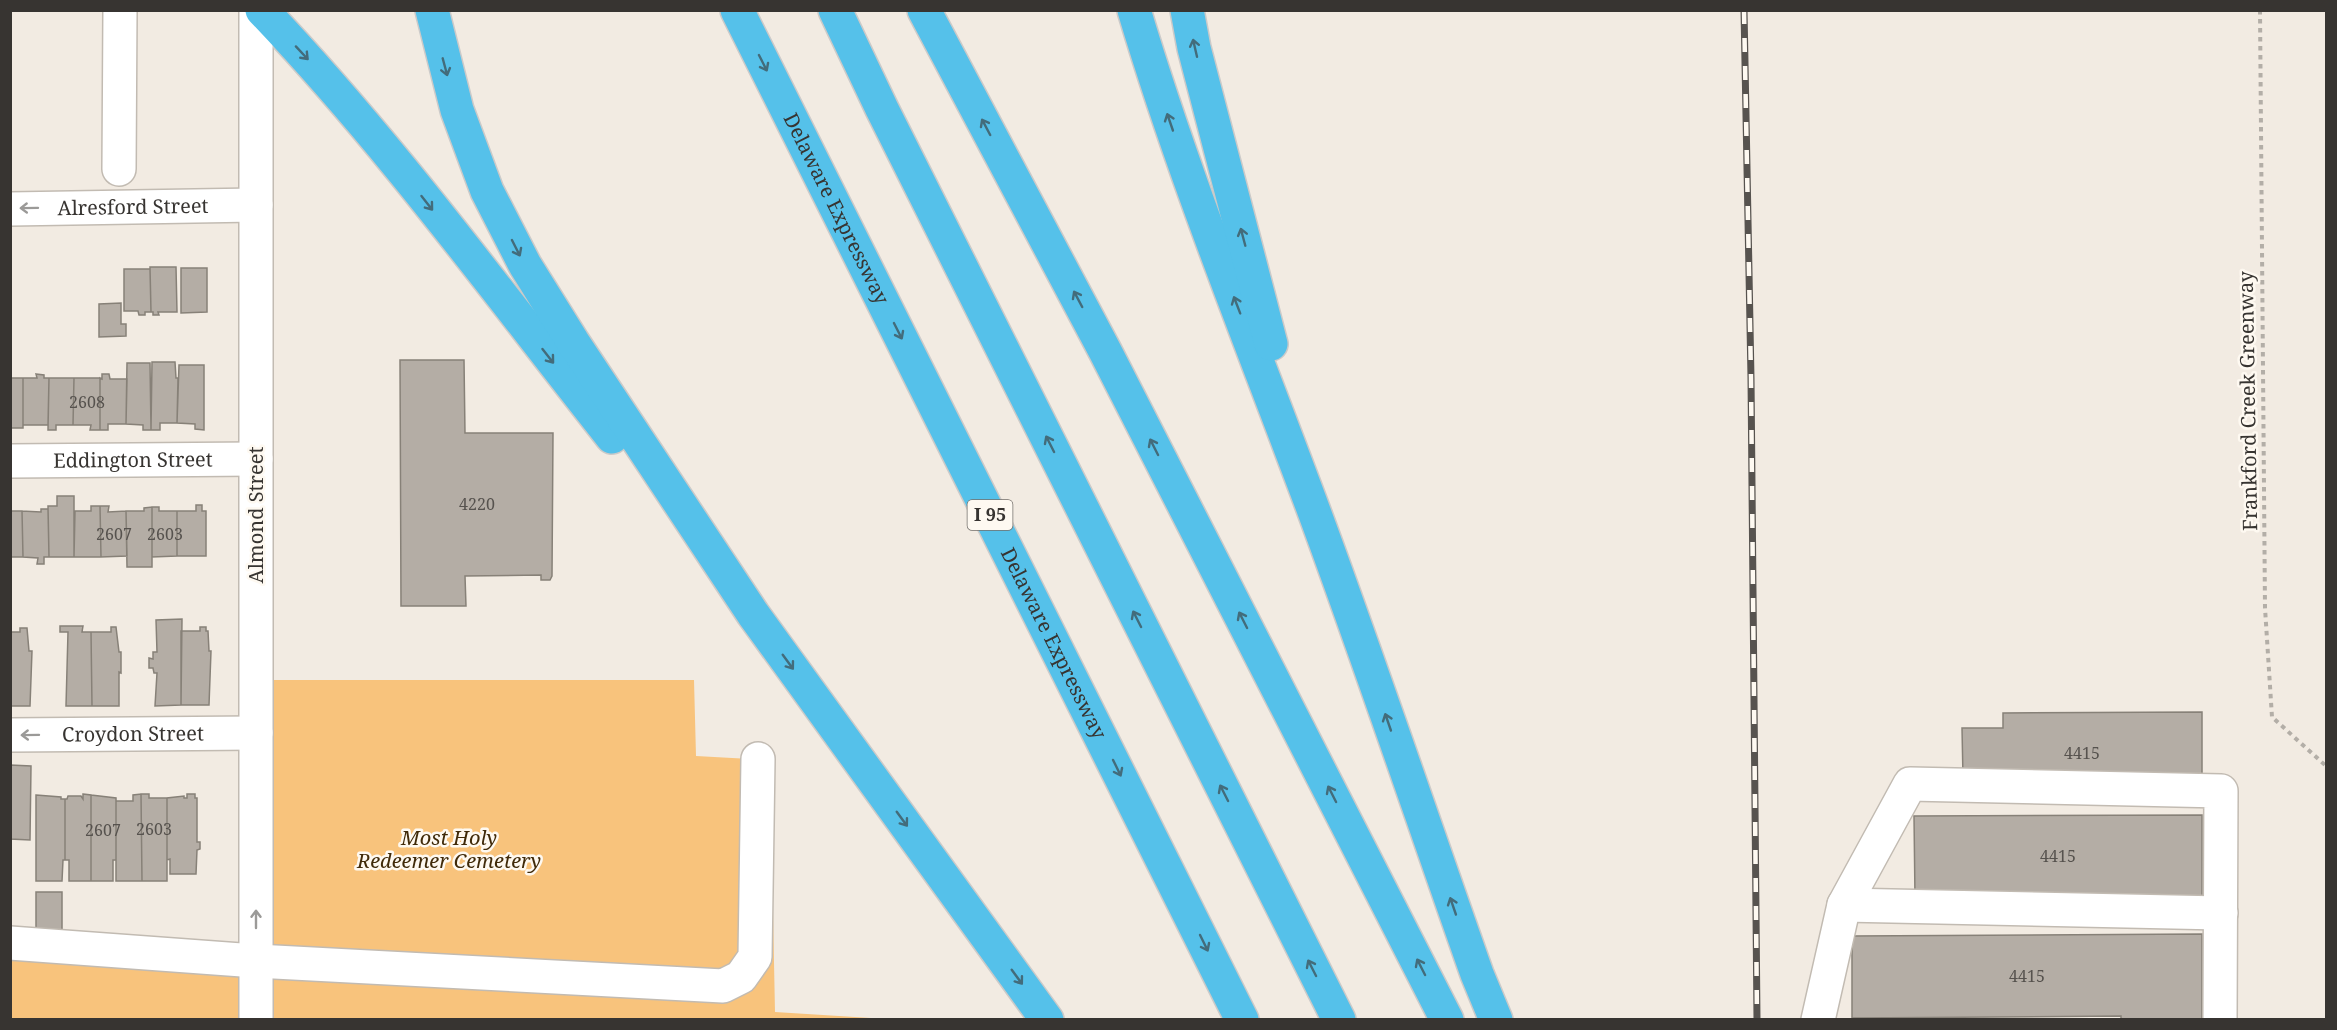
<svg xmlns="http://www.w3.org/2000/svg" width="2337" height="1030" viewBox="0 0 2337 1030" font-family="'Noto Serif',serif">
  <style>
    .green { fill: #f8c37c }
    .building { fill: #b4ada5; stroke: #878178; stroke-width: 1.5 }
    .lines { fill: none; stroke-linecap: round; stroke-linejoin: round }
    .minor-casing { stroke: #c2bbb2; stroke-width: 36 }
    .highway-casing { stroke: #cbcac9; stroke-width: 36 }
    .path { stroke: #b3aea7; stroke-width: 4; stroke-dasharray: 4.5 4.5; stroke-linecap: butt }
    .minor { stroke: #fff; stroke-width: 33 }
    .highway { stroke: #55c1ea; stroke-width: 33 }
    .rail-casing { stroke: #57534f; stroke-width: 7 }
    .rail { stroke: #fef9f1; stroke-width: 4.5; stroke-dasharray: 14; stroke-linecap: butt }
    .oneway { stroke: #436c7b }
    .oneway2 { stroke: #9b9a98 }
    .labels { text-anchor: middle; stroke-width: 5; stroke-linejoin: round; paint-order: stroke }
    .number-label { font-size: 16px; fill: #56524e }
    .shield { fill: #fef9f1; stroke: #736f6b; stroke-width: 1.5 }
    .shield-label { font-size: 18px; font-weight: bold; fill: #373431 }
    .street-label { font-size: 20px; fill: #373431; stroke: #fef9f1 }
    .park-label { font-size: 20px; font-style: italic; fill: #402a09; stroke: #fef9f1 }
  </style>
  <rect width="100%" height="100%" fill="#f2ebe2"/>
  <!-- green -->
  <path class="green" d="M256,680H694L696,756L770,760L775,1012L887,1019H11L10,943L256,961Z"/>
  <!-- building -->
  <path class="building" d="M150,267H176L177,312H158L159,315H153V312H151Z
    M181,268H207V312L181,313Z
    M124,269H150L151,312H145V315H139L138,311H124Z
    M121,303V324H126V336L99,337V304Z
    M400,360H464L465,433H553L552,576L550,580H541V575L465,576L466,606H401Z
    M152,362H175L176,378H178L177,423H160V430H151Z
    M127,363H150L151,430H143V425L126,424Z
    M179,365H204V430L195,429V424L177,423Z
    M36,374L44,375V378H49L48,425H23V378H37Z
    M102,374H109L110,379H127L126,424H108V430H100V378L102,379Z
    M10,378H23V428H10Z
    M49,378H74L73,425H56V430H48Z
    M74,378H100V430H90L91,425H73Z
    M57,496H74V557H49L48,506H57Z
    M196,505H202V511H206V556H177V511H196Z
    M91,506H100L101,557H74L75,511H91Z
    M100,506H109L108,512L126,511L127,556L101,557Z
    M152,507H159V511H177V556L152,557Z
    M152,507V567H127L126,511H144V508Z
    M41,509H48L49,557H44V564H37L38,558L23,557L22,511L41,512Z
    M10,511H22L23,557H10Z
    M182,619L181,705L155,706L157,673H154L153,668H149V658L153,659V652H157L156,620Z
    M60,626H83L82,632H91L92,706H66L68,632H60Z
    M111,627H116L119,652H121V673L119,672V706H92L91,632H111Z
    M200,627H206V631H208L209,651H211L209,705H181V631H200Z
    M20,628H27L29,651H32L30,706H10V632H20Z
    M2202,712V777L1963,778L1962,728H2003V713Z
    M10,765L31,766L30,840L10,839Z
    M83,794L91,795V881H69V860H65V799H67L68,796H81L83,799Z
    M141,794H149V798H167V881H142Z
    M141,794L142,881H116V801H133V795Z
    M187,794H195V798H197V842H200V849L197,850L196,874H170V859L167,860V798L184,796V798H187Z
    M36,795L61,797V799H65V860H63L62,881H36Z
    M91,795L116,798V860H113V881H91Z
    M2202,815V897L1915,898L1914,816Z
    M36,892H62V935H36Z
    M2202,934V1020H2121V1016L1852,1018V936Z"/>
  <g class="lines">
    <defs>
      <g id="minor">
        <path d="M256,10V1020"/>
        <path d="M119,169L120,10"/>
        <path id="s1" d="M10,209L256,205"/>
        <path id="s2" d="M10,461L256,459"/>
        <path id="s3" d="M10,735L256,733"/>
        <path d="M1844,905L2221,913"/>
        <path d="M10,943L256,961L723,986L741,977L755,957L758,759"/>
        <path d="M1818,1020L1844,905L1910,784L2221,791L2220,1020"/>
      </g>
      <g id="highway">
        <path d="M262,10C389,143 498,293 612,437"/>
        <path d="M432,10L457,110L487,191L525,265L573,342L753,614L1047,1020"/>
        <path id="s4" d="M737,10L1242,1020"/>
        <path d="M835,10L882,109L1339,1020"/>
        <path d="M924,10L1105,351L1447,1020"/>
        <path d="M1134,10C1185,181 1253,347 1315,514C1371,666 1423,821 1477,974L1496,1020"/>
        <path d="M1187,10L1194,48L1271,344"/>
      </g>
    </defs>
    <!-- minor casing -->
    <use href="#minor" class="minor-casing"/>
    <!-- highway casing -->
    <use href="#highway" class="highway-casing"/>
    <!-- path -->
    <path class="path" d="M2260,10L2265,608L2272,717L2326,766"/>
    <!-- minor -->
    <use href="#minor" class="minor"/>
    <!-- highway -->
    <use href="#highway" class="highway"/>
    <defs>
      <path id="rail" d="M1744,10L1751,378L1757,1020"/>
    </defs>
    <!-- rail casing -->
    <use href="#rail" class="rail-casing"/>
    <!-- rail -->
    <use href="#rail" class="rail"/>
  </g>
  <!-- one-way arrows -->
  <defs><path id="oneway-shaft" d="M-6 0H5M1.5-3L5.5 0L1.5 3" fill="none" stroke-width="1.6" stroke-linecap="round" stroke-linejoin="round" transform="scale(1.5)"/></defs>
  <g class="oneway">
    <use href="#oneway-shaft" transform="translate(1195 48) rotate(-103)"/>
    <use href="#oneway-shaft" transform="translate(302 53) rotate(47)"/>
    <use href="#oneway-shaft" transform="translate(763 63) rotate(63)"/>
    <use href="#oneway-shaft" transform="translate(445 67) rotate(75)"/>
    <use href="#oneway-shaft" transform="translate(1170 122) rotate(-109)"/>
    <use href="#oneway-shaft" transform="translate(986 127) rotate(-118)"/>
    <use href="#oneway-shaft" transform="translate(427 203) rotate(52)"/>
    <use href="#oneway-shaft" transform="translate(1243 237) rotate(-105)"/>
    <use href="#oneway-shaft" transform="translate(516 248) rotate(63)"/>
    <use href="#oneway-shaft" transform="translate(1078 299) rotate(-118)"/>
    <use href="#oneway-shaft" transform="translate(1237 305) rotate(-111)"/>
    <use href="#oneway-shaft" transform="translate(898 331) rotate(63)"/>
    <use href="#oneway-shaft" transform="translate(548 356) rotate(52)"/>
    <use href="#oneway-shaft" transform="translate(1050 444) rotate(-117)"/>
    <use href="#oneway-shaft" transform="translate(1154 447) rotate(-117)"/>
    <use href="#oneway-shaft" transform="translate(1137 619) rotate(-117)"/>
    <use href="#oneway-shaft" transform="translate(1243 620) rotate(-117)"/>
    <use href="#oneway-shaft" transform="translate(788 662) rotate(54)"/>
    <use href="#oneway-shaft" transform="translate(1388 722) rotate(-109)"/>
    <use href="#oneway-shaft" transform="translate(1117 768) rotate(64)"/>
    <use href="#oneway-shaft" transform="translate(1224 793) rotate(-117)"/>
    <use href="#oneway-shaft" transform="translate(1332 794) rotate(-117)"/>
    <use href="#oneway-shaft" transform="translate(902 819) rotate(54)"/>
    <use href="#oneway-shaft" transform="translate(1453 906) rotate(-109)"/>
    <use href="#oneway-shaft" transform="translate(1204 943) rotate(64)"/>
    <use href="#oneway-shaft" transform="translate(1421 967) rotate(-117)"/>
    <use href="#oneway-shaft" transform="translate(1312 968) rotate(-117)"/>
    <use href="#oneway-shaft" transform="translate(1017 977) rotate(54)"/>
  </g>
  <g class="oneway2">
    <use href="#oneway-shaft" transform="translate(29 208) rotate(179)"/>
    <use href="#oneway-shaft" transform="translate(30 735) rotate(179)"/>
    <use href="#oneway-shaft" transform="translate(256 919) rotate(-90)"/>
  </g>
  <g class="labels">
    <!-- number labels -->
    <g class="number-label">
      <text x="87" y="408">2608</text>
      <text x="477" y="510">4220</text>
      <text x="114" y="540">2607</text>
      <text x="165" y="540">2603</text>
      <text x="2082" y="759">4415</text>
      <text x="154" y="835">2603</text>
      <text x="103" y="836">2607</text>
      <text x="2058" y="862">4415</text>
      <text x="2027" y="982">4415</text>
    </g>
    <!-- shield labels -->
    <rect class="shield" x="967.5" y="500" width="45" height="30" rx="4.5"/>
    <g class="shield-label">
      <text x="990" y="521">I 95</text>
    </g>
    <!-- street labels -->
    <g class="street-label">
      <text dy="7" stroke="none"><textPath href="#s1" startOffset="123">Alresford Street</textPath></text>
      <text dy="7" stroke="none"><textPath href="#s4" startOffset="222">Delaware Expressway</textPath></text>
      <text transform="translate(2248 401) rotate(-91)" y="7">Frankford Creek Greenway</text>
      <text dy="7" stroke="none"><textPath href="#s2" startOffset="123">Eddington Street</textPath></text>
      <text transform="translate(256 515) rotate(-90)" y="7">Almond Street</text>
      <text dy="7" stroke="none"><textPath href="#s4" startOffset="708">Delaware Expressway</textPath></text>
      <text dy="7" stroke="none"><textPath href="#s3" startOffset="123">Croydon Street</textPath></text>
    </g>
    <!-- park labels -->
    <g class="park-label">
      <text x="449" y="845">Most Holy<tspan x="449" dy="23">Redeemer Cemetery</tspan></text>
    </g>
  </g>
  <!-- border -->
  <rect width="2337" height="1030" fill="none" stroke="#373431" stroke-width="24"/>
</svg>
